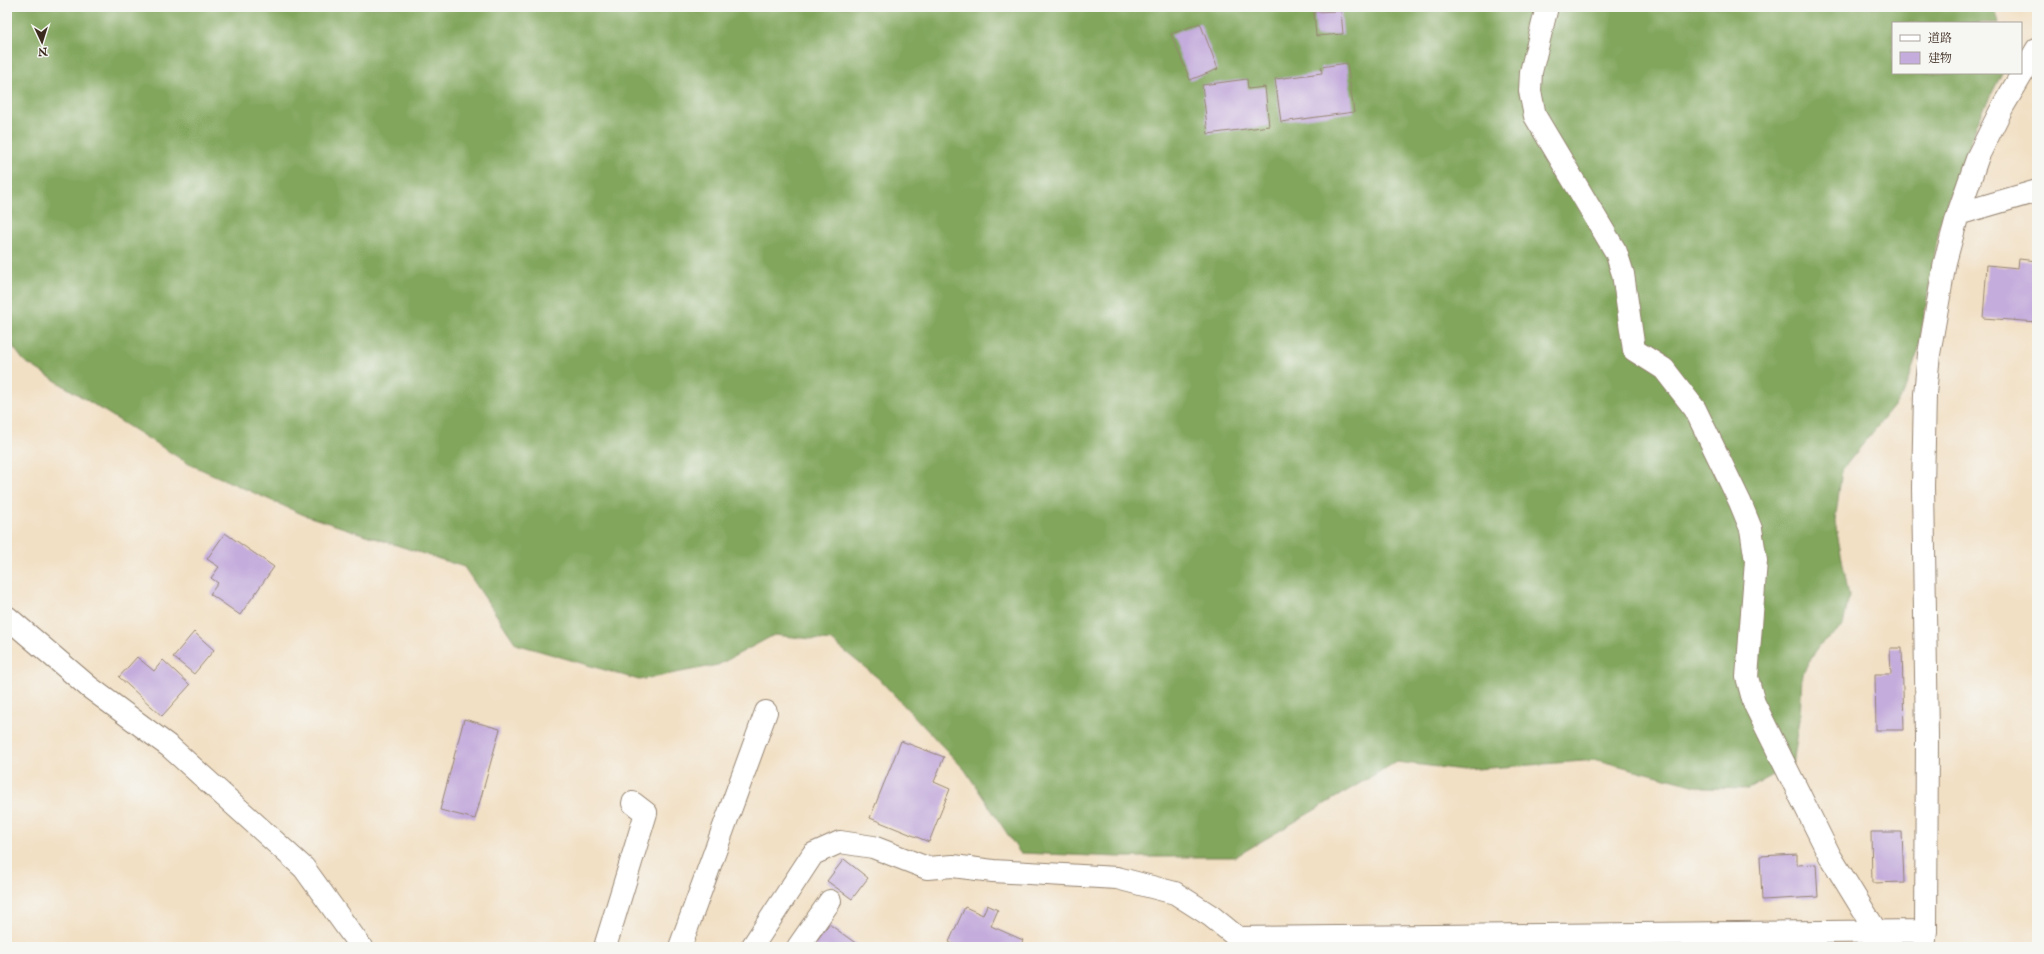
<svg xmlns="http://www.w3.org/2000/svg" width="2044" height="954" viewBox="0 0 2044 954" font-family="'IM FELL English','Noto Serif JP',serif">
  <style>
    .forest { fill: #81a65c; stroke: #5e683d }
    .building { fill: #c4acdc }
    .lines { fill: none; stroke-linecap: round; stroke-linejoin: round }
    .street-casing { stroke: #968572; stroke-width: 24 }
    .street { stroke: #fff; stroke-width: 22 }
  </style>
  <rect width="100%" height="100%" fill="#f6f6f2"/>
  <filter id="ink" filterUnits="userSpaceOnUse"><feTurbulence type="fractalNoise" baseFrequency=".025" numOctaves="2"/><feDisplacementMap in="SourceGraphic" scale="8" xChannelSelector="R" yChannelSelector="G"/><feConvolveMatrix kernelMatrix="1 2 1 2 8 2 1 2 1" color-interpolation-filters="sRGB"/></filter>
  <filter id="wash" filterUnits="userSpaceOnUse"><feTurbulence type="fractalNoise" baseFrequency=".012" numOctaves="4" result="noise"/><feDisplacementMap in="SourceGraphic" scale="16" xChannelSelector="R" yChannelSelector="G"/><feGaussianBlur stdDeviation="0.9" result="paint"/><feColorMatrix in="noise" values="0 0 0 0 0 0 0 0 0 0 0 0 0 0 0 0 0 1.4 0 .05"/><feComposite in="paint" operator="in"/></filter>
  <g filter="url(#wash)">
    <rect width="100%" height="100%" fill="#f2e0c5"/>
    <!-- forest -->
    <path class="forest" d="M7,7H1995L1999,23H1893V73H2002L1979,119L1940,223L1918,352L1903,395L1842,470L1835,522L1849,596L1843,626L1818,647L1802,675L1800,719L1793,764L1748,789L1704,788L1597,760L1463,770L1396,762L1235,857H1118L1020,853L965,770L878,678L832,641L774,635L718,665L639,680L516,644L464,567L304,515L189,464L24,361L7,339Z"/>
    <g id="blocks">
      <!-- building -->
      <path class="building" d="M1341,11L1343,34L1316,36L1314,12Z
        M1200,23L1218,69L1190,80L1171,34Z
        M1347,63L1354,112L1281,122L1275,79L1322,73L1321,67Z
        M1247,79L1248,89L1265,87L1269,126L1208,134L1202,85Z
        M2019,259L2037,261V322L1983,318L1987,265L2018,268Z
        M225,533L274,567L240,615L210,594L218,583L211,578L219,567L207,559Z
        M194,632L214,650L194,674L173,657Z
        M1890,648H1902L1904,730H1876L1875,674H1891Z
        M137,657L154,671L163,660L190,685L162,716L119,677Z
        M464,719L500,729L475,819L440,810Z
        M901,741L944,757L934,782L950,789L929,842L870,818Z
        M1871,832H1902L1904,882L1872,883Z
        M1797,854V865L1816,864L1818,897L1762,900L1760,856Z
        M844,859L868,878L852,899L827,881Z
        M987,905L998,910L991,926L1023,940L1020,947H959L949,942L965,907L983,915Z
        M829,924L861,947H812Z"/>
    </g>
  </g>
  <g filter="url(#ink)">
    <use href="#blocks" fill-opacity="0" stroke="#968572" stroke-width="1"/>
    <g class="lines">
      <defs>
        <path id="street" d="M1547,7L1531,72L1530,91L1535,116L1616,252L1623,274L1634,350L1664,369L1695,409L1740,502L1751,529L1756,561L1747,677L1754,703L1830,856L1876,931
          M1958,214L2037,191
          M7,617L89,687L170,747L304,868L361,947
          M605,947L646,813L633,803
          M680,947L766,712
          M752,947L813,854L840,842L873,847L927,868L953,866L993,871L1117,878L1175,893L1211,916L1238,938L1926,931
          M798,947L830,901
          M1924,947L1926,931L1927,736L1923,487L1925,394L1929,354L1945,262L1958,214L1978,156L2003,106L2037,49"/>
      </defs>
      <!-- street casing -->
      <use href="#street" class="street-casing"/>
      <!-- street -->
      <use href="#street" class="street"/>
    </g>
  </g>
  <!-- margin -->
  <rect width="2044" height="954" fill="none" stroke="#f6f6f2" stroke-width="24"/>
  <!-- legend -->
  <rect x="1892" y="22" width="130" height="52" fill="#f6f6f2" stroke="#aba49d"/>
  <rect x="1900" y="35" width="20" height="6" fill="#ffffff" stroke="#aba49d"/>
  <text x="1928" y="42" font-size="12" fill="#3b2a1e">道路</text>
  <rect x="1900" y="52" width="20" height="12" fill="#c4acdc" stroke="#aba49d"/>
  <text x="1928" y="62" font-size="12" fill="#3b2a1e">建物</text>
  <!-- north arrow -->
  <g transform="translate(42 42) rotate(176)" stroke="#f6f6f2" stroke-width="3" paint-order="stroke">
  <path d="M0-3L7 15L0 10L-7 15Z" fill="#3b2a1e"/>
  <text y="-6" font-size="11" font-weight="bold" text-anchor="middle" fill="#3b2a1e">N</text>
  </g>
</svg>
